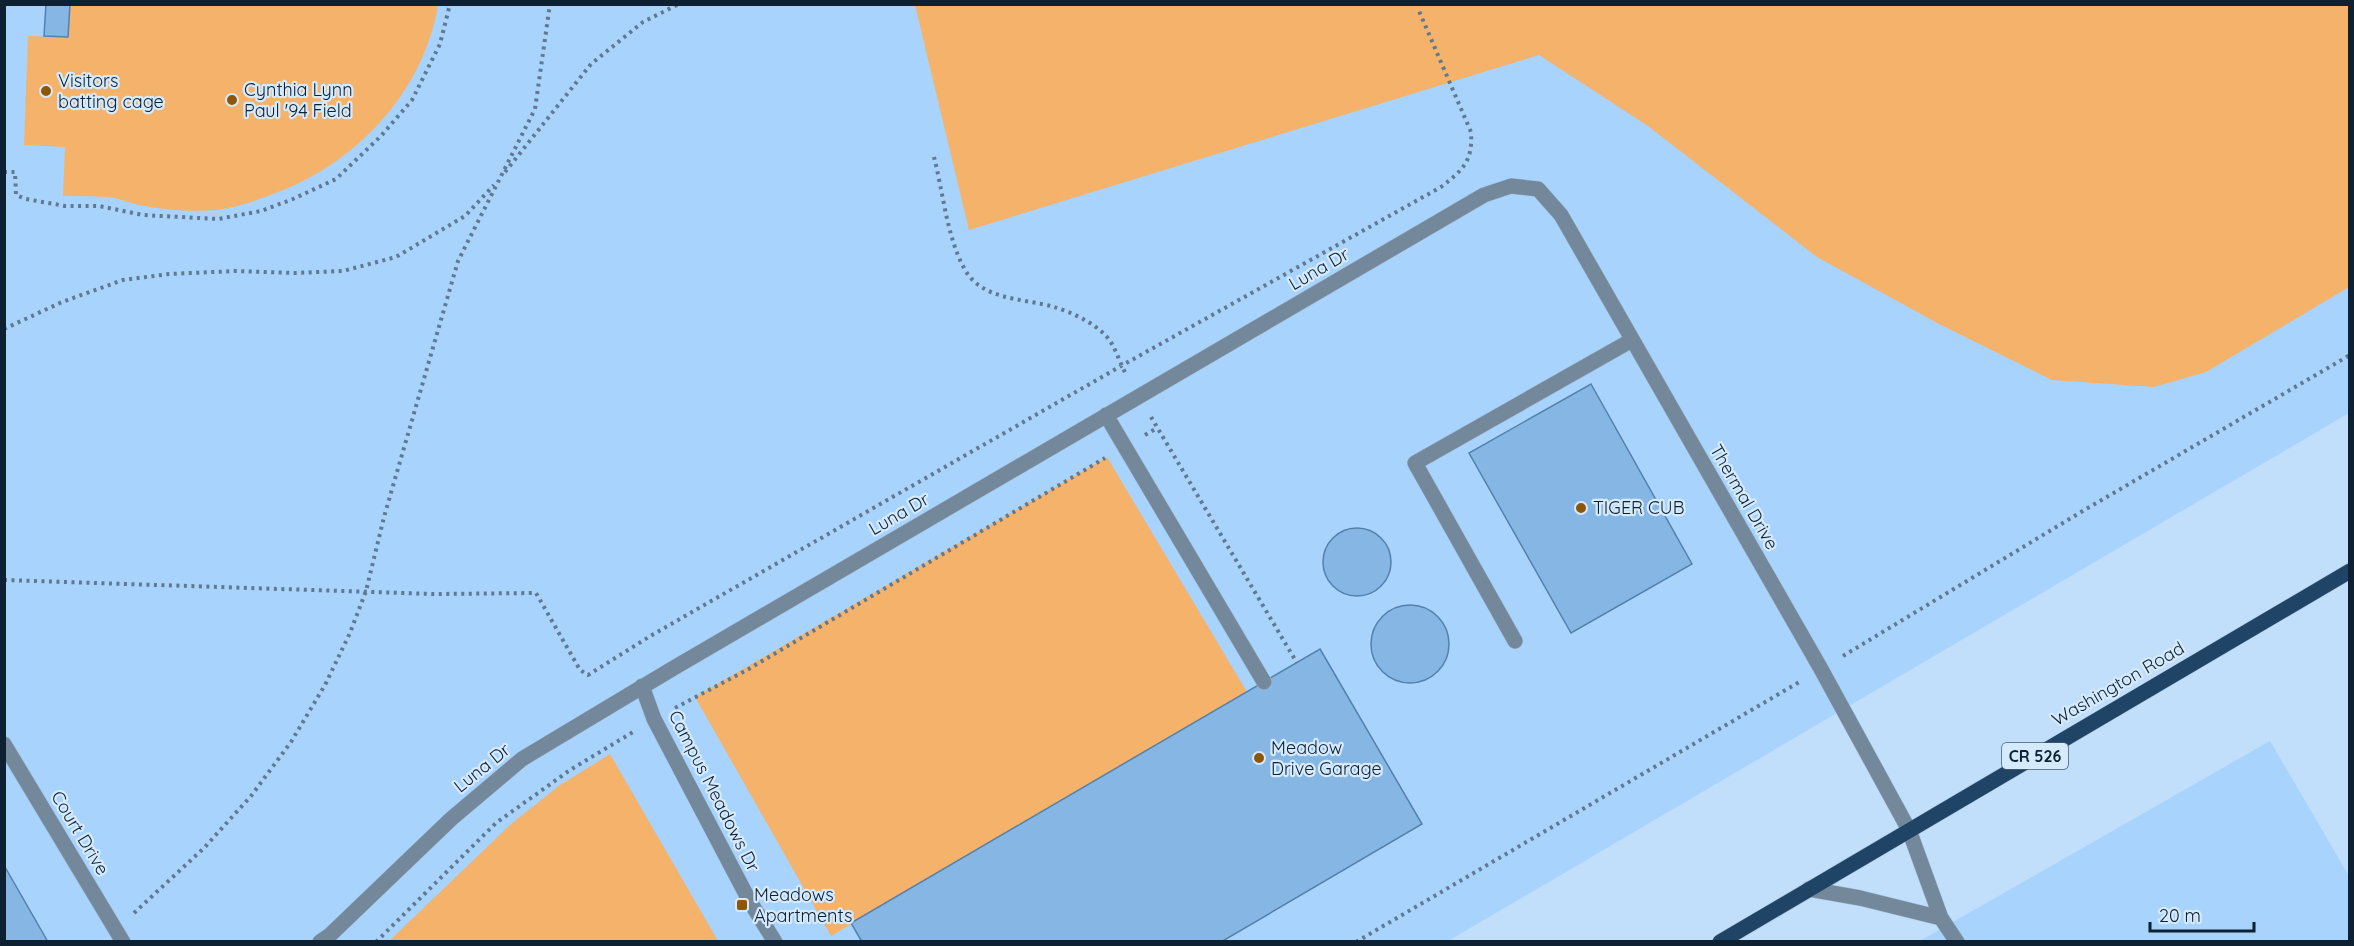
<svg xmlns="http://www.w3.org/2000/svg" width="2354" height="946" viewBox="0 0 2354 946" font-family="Quicksand,sans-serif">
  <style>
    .built { fill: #a7d3fd }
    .green { fill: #f4b26a }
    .building { fill: #86b7e4; stroke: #5381ac; stroke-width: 1.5 }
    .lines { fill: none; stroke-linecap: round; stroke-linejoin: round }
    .minor-casing { stroke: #a1bcd6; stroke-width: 16 }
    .major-casing { stroke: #a1bcd6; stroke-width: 16 }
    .path { stroke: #61798f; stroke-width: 4; stroke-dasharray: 3 4.5; stroke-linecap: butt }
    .minor { stroke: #74889b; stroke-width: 15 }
    .major { stroke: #1f4465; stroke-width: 15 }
    .poi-dot { fill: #8d570a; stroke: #d6eafd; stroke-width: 2 }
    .labels { text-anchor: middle; stroke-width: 4.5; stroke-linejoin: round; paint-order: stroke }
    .shield { fill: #d6eafd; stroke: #495d6f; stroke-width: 1.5 }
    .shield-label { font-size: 16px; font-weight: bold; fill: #0d2132 }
    .poi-label { font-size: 18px; fill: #0d2132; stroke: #d6eafd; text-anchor: start }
    .street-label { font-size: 18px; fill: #0d2132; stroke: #d6eafd }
  </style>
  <rect width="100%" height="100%" fill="#c1defa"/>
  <!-- built -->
  <path class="built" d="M5,5H2349V413L1448,941L5,942Z
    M2270,741L2349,876V941L1918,942Z"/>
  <!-- green -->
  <path class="green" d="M70,5H438C423,93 356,164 273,194C255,201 236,208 216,210C192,212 164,210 139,205C129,203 119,198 109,197C94,196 78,196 63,196L65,147L24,145L28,36L68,37Z
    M915,5H2349V287L2206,372L2154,387L2052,380L1941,325L1817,257L1648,126L1539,55L969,230Z
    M1107,457L1247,692L831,936L695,697Z
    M610,754L718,941H389L511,824L560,785Z"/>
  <!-- building -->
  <path class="building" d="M46,4H70L68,37L44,36Z
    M1591,384L1692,564L1571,633L1469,453Z
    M1323 562a34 34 0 1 1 68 0a34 34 0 1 1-68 0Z
    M1371 644a39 39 0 1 1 78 0a39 39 0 1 1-78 0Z
    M1320,649L1422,824L1221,942H862L851,923Z
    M5,867L48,942H4Z"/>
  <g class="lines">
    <defs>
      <path id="minor" d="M1106,415L1264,682
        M1515,641L1415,463L1632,340
        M642,686L654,719L749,900L775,942
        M4,744L123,942
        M1809,889L1860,898L1941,918
        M320,942L330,935L451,819L522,759L672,669L1484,195L1511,186L1538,189L1561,215L1821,669L1909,830L1941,918L1957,942"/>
      <path id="major" d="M1720,942L2350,571"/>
    </defs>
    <!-- minor casing -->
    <use href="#minor" class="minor-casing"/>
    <!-- major casing -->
    <use href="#major" class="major-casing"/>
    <!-- path -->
    <path class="path" d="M934,157C943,192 947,237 964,268C981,301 1024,298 1054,307C1071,312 1093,322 1106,336C1115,345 1120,364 1127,376
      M4,172H15L16,195L26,199L65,206H99L143,215L218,219L261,211L293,199L336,179L381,136L412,100L440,44L450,4
      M505,172L591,64L643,22L679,4
      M4,329L62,302L123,280L169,274L236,271L295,273L343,271L396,257L465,216L494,185
      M1151,417L1297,663
      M1145,435L1157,428
      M4,580L434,594L536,593L580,670L588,675L652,635L1121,366L1441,187C1463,170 1473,161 1471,132L1419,11
      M1843,656L2081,512L2350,355
      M675,708L747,670L1105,458
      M134,913L204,848L251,796L291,742L325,685L350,633L366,591L384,517L458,261L535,109L550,4
      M376,942L496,823L570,770L633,732
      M1356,942L1801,681"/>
    <!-- minor -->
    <use href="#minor" class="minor"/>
    <!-- major -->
    <use href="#major" class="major"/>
  </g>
  <!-- markers -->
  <g class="poi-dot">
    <circle cx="46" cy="91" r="6"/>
    <circle cx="232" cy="100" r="6"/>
    <circle cx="1581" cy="508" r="6"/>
    <circle cx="1259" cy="758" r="6"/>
    <rect x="736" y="899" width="12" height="12" rx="3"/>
  </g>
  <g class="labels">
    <!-- shield labels -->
    <rect class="shield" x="2002" y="743" width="66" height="26" rx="4.5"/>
    <g class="shield-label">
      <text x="2035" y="762">CR 526</text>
    </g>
    <!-- poi labels -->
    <g class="poi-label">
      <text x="58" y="87">Visitors<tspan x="58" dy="21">batting cage</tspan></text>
      <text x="244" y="96">Cynthia Lynn<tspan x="244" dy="21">Paul '94 Field</tspan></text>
      <text x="1593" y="514">TIGER CUB</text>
      <text x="1271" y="754">Meadow<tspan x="1271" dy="21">Drive Garage</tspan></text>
      <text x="754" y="901">Meadows<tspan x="754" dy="21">Apartments</tspan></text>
    </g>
    <!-- street labels -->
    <g class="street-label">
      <text transform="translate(1319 269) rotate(-30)" y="6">Luna Dr</text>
      <text transform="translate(1744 497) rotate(60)" y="6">Thermal Drive</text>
      <text transform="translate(899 514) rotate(-30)" y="6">Luna Dr</text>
      <text transform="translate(2118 684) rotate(-30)" y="6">Washington Road</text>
      <text transform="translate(482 768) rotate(-39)" y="6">Luna Dr</text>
      <text transform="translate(714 791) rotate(63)" y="6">Campus Meadows Dr</text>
      <text transform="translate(80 833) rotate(59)" y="6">Court Drive</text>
    </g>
  </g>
  <!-- border -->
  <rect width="2354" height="946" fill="none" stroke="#0d2132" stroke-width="12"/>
  <!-- scale -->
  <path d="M2150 922v9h104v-9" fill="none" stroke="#0d2132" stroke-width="3"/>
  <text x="2159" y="922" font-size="18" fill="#0d2132" stroke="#d6eafd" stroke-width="4.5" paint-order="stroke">20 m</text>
</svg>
